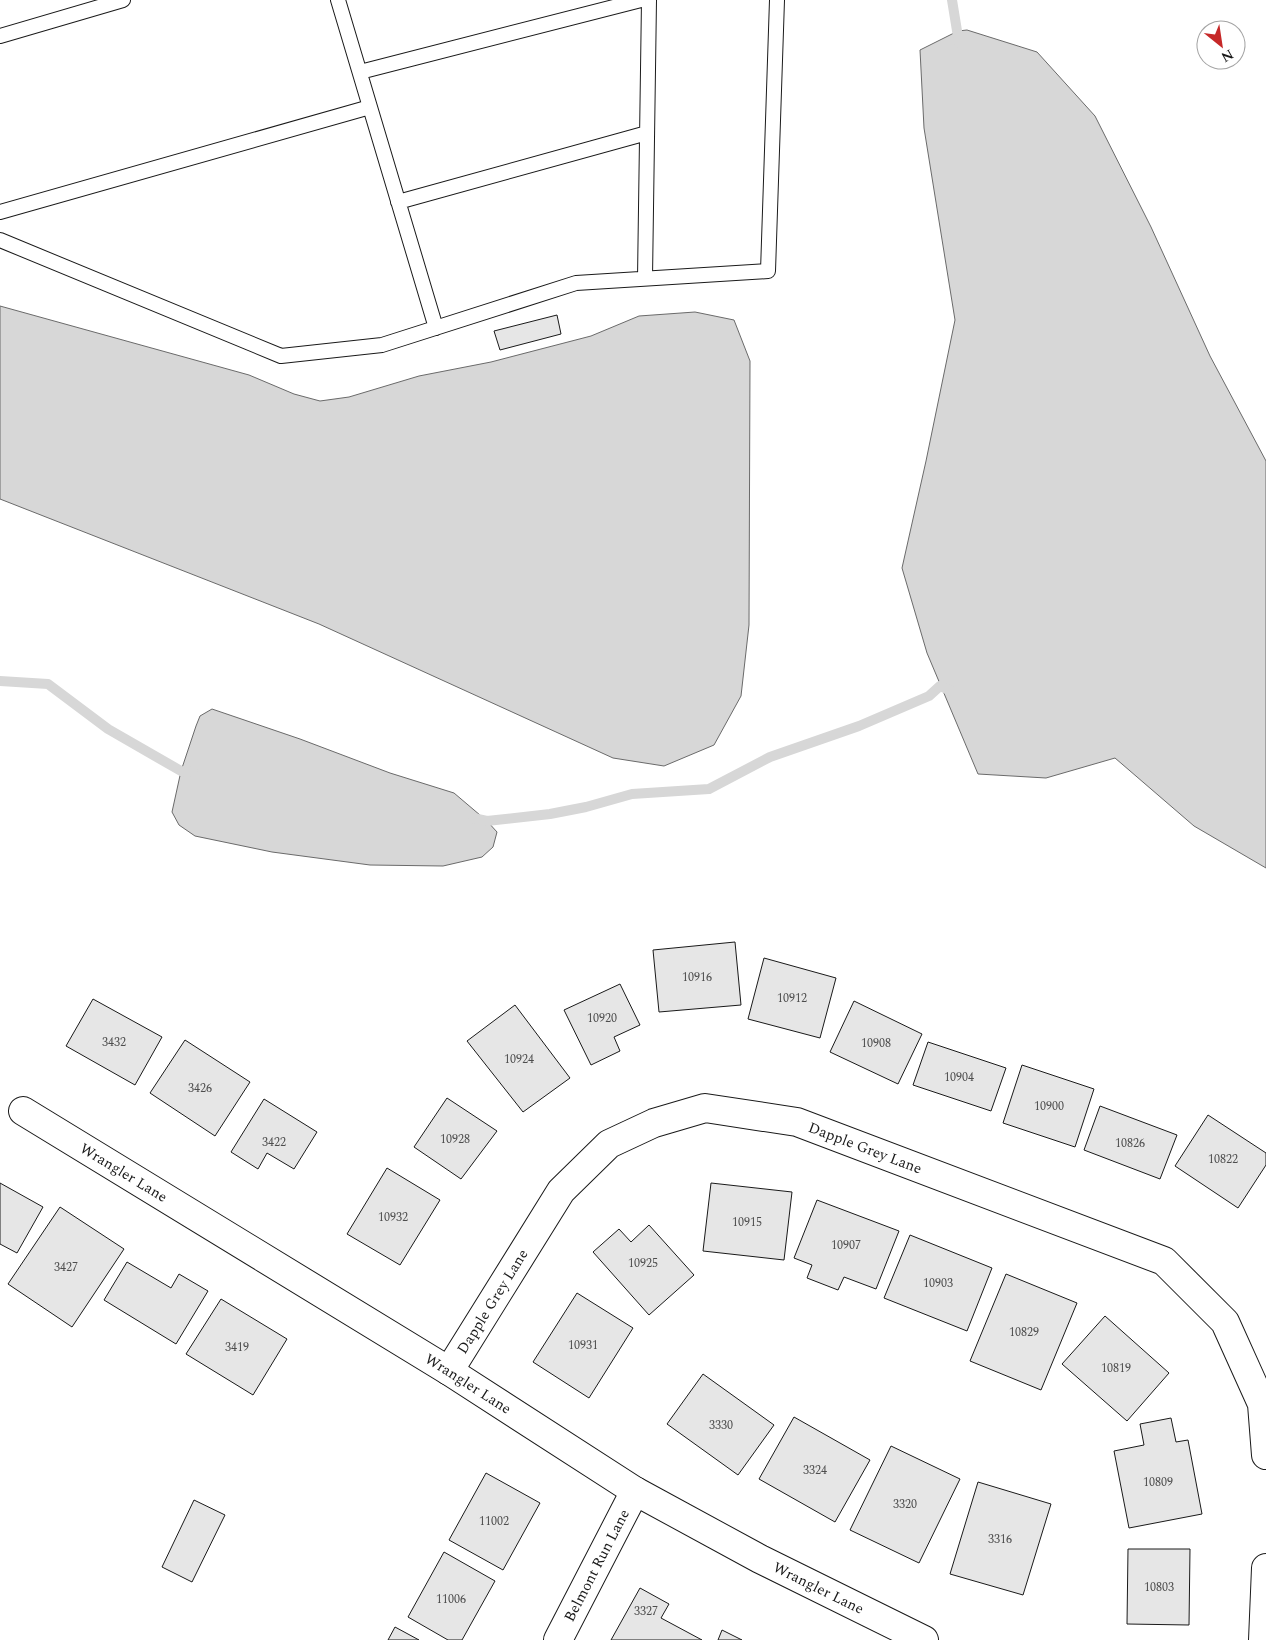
<svg xmlns="http://www.w3.org/2000/svg" width="1266" height="1640" viewBox="0 0 1266 1640" font-family="Spectral,serif">
  <style>
    .water { fill: #d7d7d7; stroke: #6a6a6a }
    .lines { fill: none; stroke-linecap: round; stroke-linejoin: round }
    .stream { stroke: #d7d7d7; stroke-width: 10 }
    .building { fill: #e6e6e6; stroke: #1a1a1a }
    .lane-casing { stroke: #1a1a1a; stroke-width: 16 }
    .street-casing { stroke: #1a1a1a; stroke-width: 30 }
    .lane { stroke: #fff; stroke-width: 14 }
    .street { stroke: #fff; stroke-width: 28 }
    .labels { text-anchor: middle; stroke-width: 4; stroke-linejoin: round; paint-order: stroke }
    .number-label { font-size: 12px; fill: #4d4d4d }
    .street-label { font-size: 15px; fill: #1a1a1a; stroke: #fff }
  </style>
  <rect width="100%" height="100%" fill="#fff"/>
  <!-- water -->
  <path class="water" d="M967,30L1037,52L1095,116L1151,227L1210,356L1266,461V868L1194,826L1115,758L1046,778L978,774L927,653L902,568L926,461L955,320L924,128L920,50L958,31Z
    M0,306L249,375L294,394L320,401L349,397L419,376L491,362L591,336L639,316L695,312L734,320L750,361L749,625L741,696L714,745L664,766L613,758L319,624L0,499Z
    M212,709L300,739L390,773L454,793L487,821L497,832L493,847L482,857L443,866L370,865L272,852L195,836L179,825L172,812L181,771L196,726L200,716Z"/>
  <g class="lines">
    <!-- stream -->
    <path class="stream" d="M952,0L959,43
      M0,681L48,684L108,729L181,771L193,772
      M473,818L487,821L550,814L586,807L632,794L709,789L770,757L859,726L929,696L940,686L951,691"/>
  </g>
  <!-- building -->
  <path class="building" d="M557,315L561,334L500,350L494,331Z
    M735,942L741,1005L659,1012L653,950Z
    M764,958L836,978L820,1038L748,1019Z
    M620,984L640,1025L614,1037L620,1051L591,1065L564,1010Z
    M93,999L162,1037L135,1085L66,1046Z
    M854,1001L922,1034L898,1084L830,1052Z
    M515,1005L570,1078L523,1112L467,1041Z
    M185,1040L250,1082L215,1136L150,1093Z
    M928,1042L1006,1068L991,1111L913,1085Z
    M1022,1065L1094,1089L1075,1147L1003,1123Z
    M447,1098L497,1131L461,1179L414,1147Z
    M264,1099L317,1132L294,1169L267,1153L258,1169L231,1152Z
    M1100,1106L1177,1135L1160,1179L1084,1150Z
    M1208,1115L1266,1153V1165L1238,1208L1175,1166Z
    M387,1168L440,1200L400,1265L347,1234Z
    M0,1183L43,1207L17,1253L0,1244Z
    M711,1183L792,1192L784,1260L703,1251Z
    M817,1200L899,1231L876,1289L844,1277L838,1290L807,1278L812,1265L794,1258Z
    M60,1207L124,1249L72,1327L8,1284Z
    M649,1225L694,1275L649,1315L593,1252L619,1229L631,1242Z
    M910,1235L992,1268L967,1331L884,1298Z
    M127,1262L171,1288L179,1274L208,1291L176,1344L104,1300Z
    M1006,1274L1077,1303L1041,1390L970,1361Z
    M577,1293L633,1328L589,1398L533,1362Z
    M221,1299L287,1339L253,1395L186,1354Z
    M1105,1316L1169,1373L1127,1421L1062,1364Z
    M703,1374L774,1425L738,1475L667,1424Z
    M794,1417L870,1460L835,1522L759,1479Z
    M1171,1418L1176,1442L1188,1440L1202,1514L1129,1528L1114,1451L1144,1445L1140,1424Z
    M891,1446L960,1479L919,1563L850,1530Z
    M486,1473L540,1503L503,1570L449,1540Z
    M978,1482L1051,1504L1023,1595L950,1574Z
    M194,1500L225,1515L192,1582L162,1567Z
    M1128,1549H1190L1189,1625L1127,1624Z
    M444,1552L495,1581L462,1640H448L408,1617Z
    M640,1588L669,1604L661,1618L702,1640H611Z
    M395,1627L419,1640H388Z
    M722,1630L742,1640H718Z"/>
  <g class="lines">
    <defs>
      <path id="lane" d="M338,0L436,328
        M0,36L123,0
        M360,72L641,0
        M398,202L647,133
        M0,212L370,107
        M0,240L281,356L382,345L576,283L768,271L777,0
        M645,278L649,0"/>
      <g id="street">
        <path id="s1" d="M23,1111L449,1371L635,1491L760,1559L924,1640"/>
        <path id="s2" d="M449,1371L561,1191L609,1144L654,1123L705,1108L797,1122L1164,1261L1225,1322L1262,1404L1266,1455"/>
        <path id="s3" d="M558,1640L635,1491"/>
        <path d="M1263,1640L1266,1568"/>
      </g>
    </defs>
    <!-- lane casing -->
    <use href="#lane" class="lane-casing"/>
    <!-- street casing -->
    <use href="#street" class="street-casing"/>
    <!-- lane -->
    <use href="#lane" class="lane"/>
    <!-- street -->
    <use href="#street" class="street"/>
  </g>
  <g class="labels">
    <!-- number labels -->
    <g class="number-label">
      <text x="697" y="981">10916</text>
      <text x="792" y="1002">10912</text>
      <text x="602" y="1022">10920</text>
      <text x="114" y="1046">3432</text>
      <text x="876" y="1047">10908</text>
      <text x="519" y="1063">10924</text>
      <text x="959" y="1081">10904</text>
      <text x="200" y="1092">3426</text>
      <text x="1049" y="1110">10900</text>
      <text x="455" y="1143">10928</text>
      <text x="274" y="1146">3422</text>
      <text x="1130" y="1147">10826</text>
      <text x="1223" y="1163">10822</text>
      <text x="393" y="1221">10932</text>
      <text x="747" y="1226">10915</text>
      <text x="846" y="1249">10907</text>
      <text x="643" y="1267">10925</text>
      <text x="66" y="1271">3427</text>
      <text x="938" y="1287">10903</text>
      <text x="1024" y="1336">10829</text>
      <text x="583" y="1349">10931</text>
      <text x="237" y="1351">3419</text>
      <text x="1116" y="1372">10819</text>
      <text x="721" y="1429">3330</text>
      <text x="815" y="1474">3324</text>
      <text x="1158" y="1486">10809</text>
      <text x="905" y="1508">3320</text>
      <text x="494" y="1525">11002</text>
      <text x="1000" y="1543">3316</text>
      <text x="1159" y="1591">10803</text>
      <text x="451" y="1603">11006</text>
      <text x="646" y="1615">3327</text>
    </g>
    <!-- street labels -->
    <g class="street-label">
      <text dy="5" stroke="none"><textPath href="#s2" startOffset="548">Dapple Grey Lane</textPath></text>
      <text dy="5" stroke="none"><textPath href="#s1" startOffset="118">Wrangler Lane</textPath></text>
      <text dy="5" stroke="none"><textPath href="#s2" startOffset="82">Dapple Grey Lane</textPath></text>
      <text dy="5" stroke="none"><textPath href="#s1" startOffset="522">Wrangler Lane</textPath></text>
      <text dy="5" stroke="none"><textPath href="#s3" startOffset="84">Belmont Run Lane</textPath></text>
      <text dy="5" stroke="none"><textPath href="#s1" startOffset="928">Wrangler Lane</textPath></text>
    </g>
  </g>
  <!-- north arrow -->
  <g transform="translate(1221 45) rotate(150)"><circle r="24" fill="#ffffff" stroke="#a3a3a3"/>
  <path d="M0-4L9 19L0 12L-9 19Z" fill="#c62828"/>
  <text y="-8" font-size="14" font-weight="bold" text-anchor="middle" fill="#1a1a1a">N</text>
  </g>
</svg>
